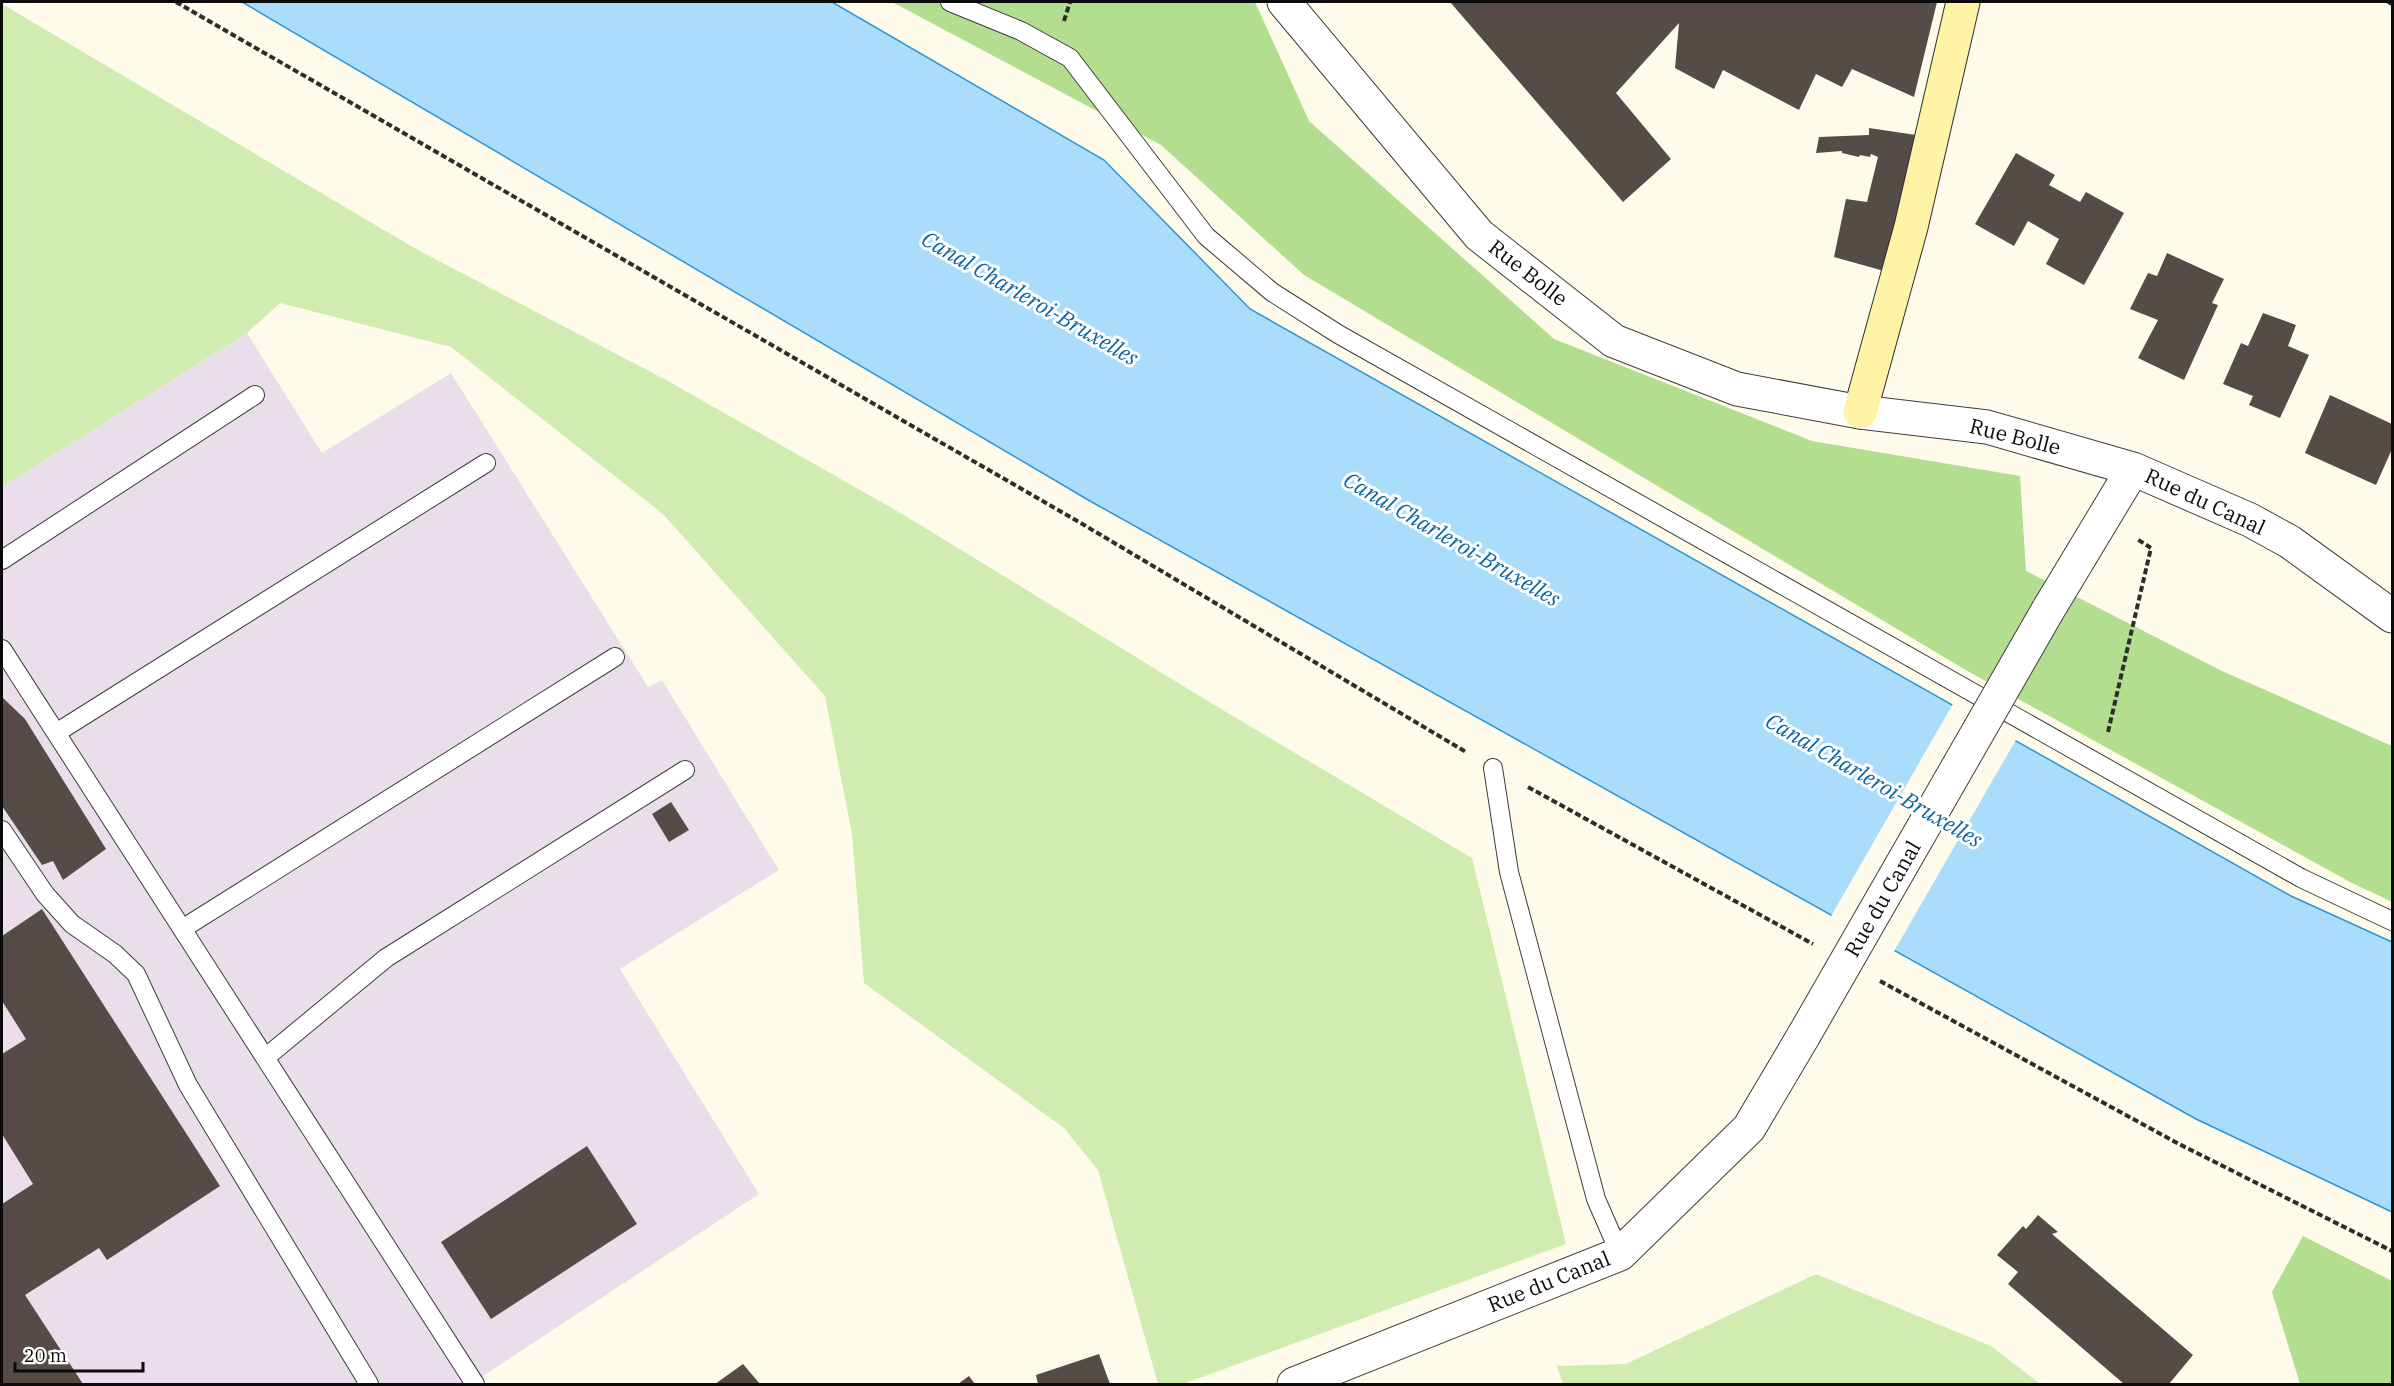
<svg xmlns="http://www.w3.org/2000/svg" width="2394" height="1386" viewBox="0 0 2394 1386" font-family="'IBM Plex Serif',serif">
  <style>
    .industrial { fill: #eadeeb }
    .green { fill: #d0ecb1 }
    .forest { fill: #b3de8f }
    .water { fill: #aaddfb; stroke: #2c95d7; stroke-width: 1.5 }
    .pier { fill: #fffbea }
    .building { fill: #554c47 }
    .lines { fill: none; stroke-linecap: round; stroke-linejoin: round }
    .lane-casing { stroke: #3e3e3e; stroke-width: 20 }
    .street-casing { stroke: #3e3e3e; stroke-width: 35 }
    .secondary-casing { stroke: #2d2d2d; stroke-width: 35 }
    .path { stroke: #2d2d2d; stroke-width: 4; stroke-dasharray: 6 3; stroke-linecap: butt }
    .lane { stroke: #fff; stroke-width: 18 }
    .street { stroke: #fff; stroke-width: 33 }
    .secondary { stroke: #fff4a5; stroke-width: 33 }
    .street-bridge-casing { stroke: #3e3e3e; stroke-width: 35; stroke-linecap: butt }
    .street-bridge { stroke: #fff; stroke-width: 33 }
    .labels { text-anchor: middle; stroke-width: 6; stroke-linejoin: round; paint-order: stroke }
    .street-label { font-size: 21px; fill: #0b0b0b; stroke: #fff }
    .water-label { font-size: 22px; font-style: italic; fill: #0d64a5; stroke: #fff }
  </style>
  <rect width="100%" height="100%" fill="#fffbea"/>
  <!-- industrial -->
  <path class="industrial" d="M247,333L322,453L451,373L648,687L662,680L779,870L620,969L759,1194L471,1384H2V487Z"/>
  <!-- green -->
  <path class="green" d="M2,4L416,249L668,381L904,515L1206,700L1472,858L1566,1244L1183,1384H1158L1098,1170L1064,1128L864,983L852,834L825,696L663,514L451,347L280,303L247,333L2,487Z
    M1816,1274L1991,1346L2040,1384H1563L1557,1366L1626,1364Z"/>
  <!-- forest -->
  <path class="forest" d="M892,2H1255L1309,121L1554,339L1812,441L2020,476L2026,571L2222,671L2392,746V902L2350,882L1964,669L1304,275L1161,145Z
    M2303,1236L2392,1281V1384H2300L2272,1292Z"/>
  <!-- water -->
  <path class="water" d="M242,2H832L1104,160L1250,309L2291,896L2392,942V1212L2196,1119L1090,501Z"/>
  <!-- pier -->
  <path class="pier" d="M1954,702L2017,738L1893,953L1830,918Z"/>
  <!-- building -->
  <path class="building" d="M1450,2H1937L1914,97L1852,69L1842,87L1816,74L1799,110L1723,70L1714,89L1675,68L1679,23L1616,93L1671,159L1623,202Z
    M1869,128L1916,135L1884,271L1834,257L1846,199L1867,202L1878,157L1871,154L1870,157L1860,155L1859,157L1842,153V151L1816,153L1819,137L1869,135Z
    M2016,153L2055,175L2049,185L2080,202L2086,192L2124,213L2084,285L2046,264L2059,239L2028,221L2014,246L1975,224Z
    M2167,253L2224,279L2212,303L2218,305L2184,380L2138,358L2158,320L2130,309L2148,273L2157,276Z
    M2263,313L2296,325L2288,346L2309,355L2280,418L2249,405L2253,396L2223,384L2241,343L2248,346Z
    M2330,395L2392,424V449L2376,485L2305,453Z
    M2,697L25,719L106,849L63,880L53,861L42,865L2,806Z
    M671,802L689,830L669,842L652,814Z
    M42,909L220,1186L107,1260L99,1248L25,1295L83,1384H2V1204L33,1184L2,1134V1054L26,1039L2,1001V936Z
    M587,1146L637,1224L491,1319L441,1242Z
    M2038,1215L2058,1232L2052,1234L2193,1355L2169,1384H2124L2008,1284L2018,1272L1997,1255L2023,1226L2026,1229Z
    M1099,1354L1110,1384H1038L1036,1375Z
    M743,1364L760,1384H715Z
    M969,1376L975,1384H958Z"/>
  <g class="lines">
    <defs>
      <path id="lane" d="M950,2L1021,31L1070,58L1206,236L1272,292L1338,334L2301,878L2392,921
        M2,560L255,395
        M2,649L475,1384
        M56,733L486,463
        M1493,768L1509,872L1596,1199L1620,1254
        M2,830L45,894L72,924L115,954L136,974L188,1085L369,1384
        M182,929L615,657
        M265,1058L386,958L685,770"/>
      <path id="street" d="M1284,2L1479,235L1614,341L1737,389L1860,412L1987,427L2133,469L2250,520L2290,542L2392,616
        M2048,610L2133,469
        M1294,1384L1620,1254L1749,1128L1804,1035"/>
      <path id="secondary" d="M1860,412L1911,227L1963,2"/>
    </defs>
    <!-- lane casing -->
    <use href="#lane" class="lane-casing"/>
    <!-- street casing -->
    <use href="#street" class="street-casing"/>
    <!-- secondary casing -->
    <use href="#secondary" class="secondary-casing"/>
    <!-- path -->
    <path class="path" d="M176,2L1079,522L1466,752
      M2388,2L2392,4
      M1064,21L1070,2
      M2108,732L2151,548L2137,539
      M1528,787L1813,944
      M1880,981L2179,1144L2392,1251"/>
    <!-- lane -->
    <use href="#lane" class="lane"/>
    <!-- street -->
    <use href="#street" class="street"/>
    <!-- secondary -->
    <use href="#secondary" class="secondary"/>
    <defs>
      <path id="street-bridge" d="M1804,1035L2048,610"/>
    </defs>
    <!-- street-bridge casing -->
    <use href="#street-bridge" class="street-bridge-casing"/>
    <!-- street-bridge -->
    <use href="#street-bridge" class="street-bridge"/>
  </g>
  <g class="labels">
    <!-- street labels -->
    <g class="street-label">
      <text transform="translate(1528 273) rotate(38)" y="7">Rue Bolle</text>
      <text transform="translate(2015 437) rotate(14)" y="7">Rue Bolle</text>
      <text transform="translate(2205 502) rotate(25)" y="7">Rue du Canal</text>
      <text transform="translate(1883 899) rotate(-60)" y="7">Rue du Canal</text>
      <text transform="translate(1549 1282) rotate(-22)" y="7">Rue du Canal</text>
    </g>
    <!-- water labels -->
    <g class="water-label">
      <text transform="translate(1030 298) rotate(30)" y="8">Canal Charleroi-Bruxelles</text>
      <text transform="translate(1452 539) rotate(30)" y="8">Canal Charleroi-Bruxelles</text>
      <text transform="translate(1874 780) rotate(30)" y="8">Canal Charleroi-Bruxelles</text>
    </g>
  </g>
  <!-- border -->
  <rect width="2394" height="1386" fill="none" stroke="#0b0b0b" stroke-width="6"/>
  <!-- scale -->
  <path d="M15 1362v9h128v-9" fill="none" stroke="#0b0b0b" stroke-width="3"/>
  <text x="24" y="1362" font-size="18" fill="#0b0b0b" stroke="#ffffff" stroke-width="4.5" paint-order="stroke">20 m</text>
</svg>
